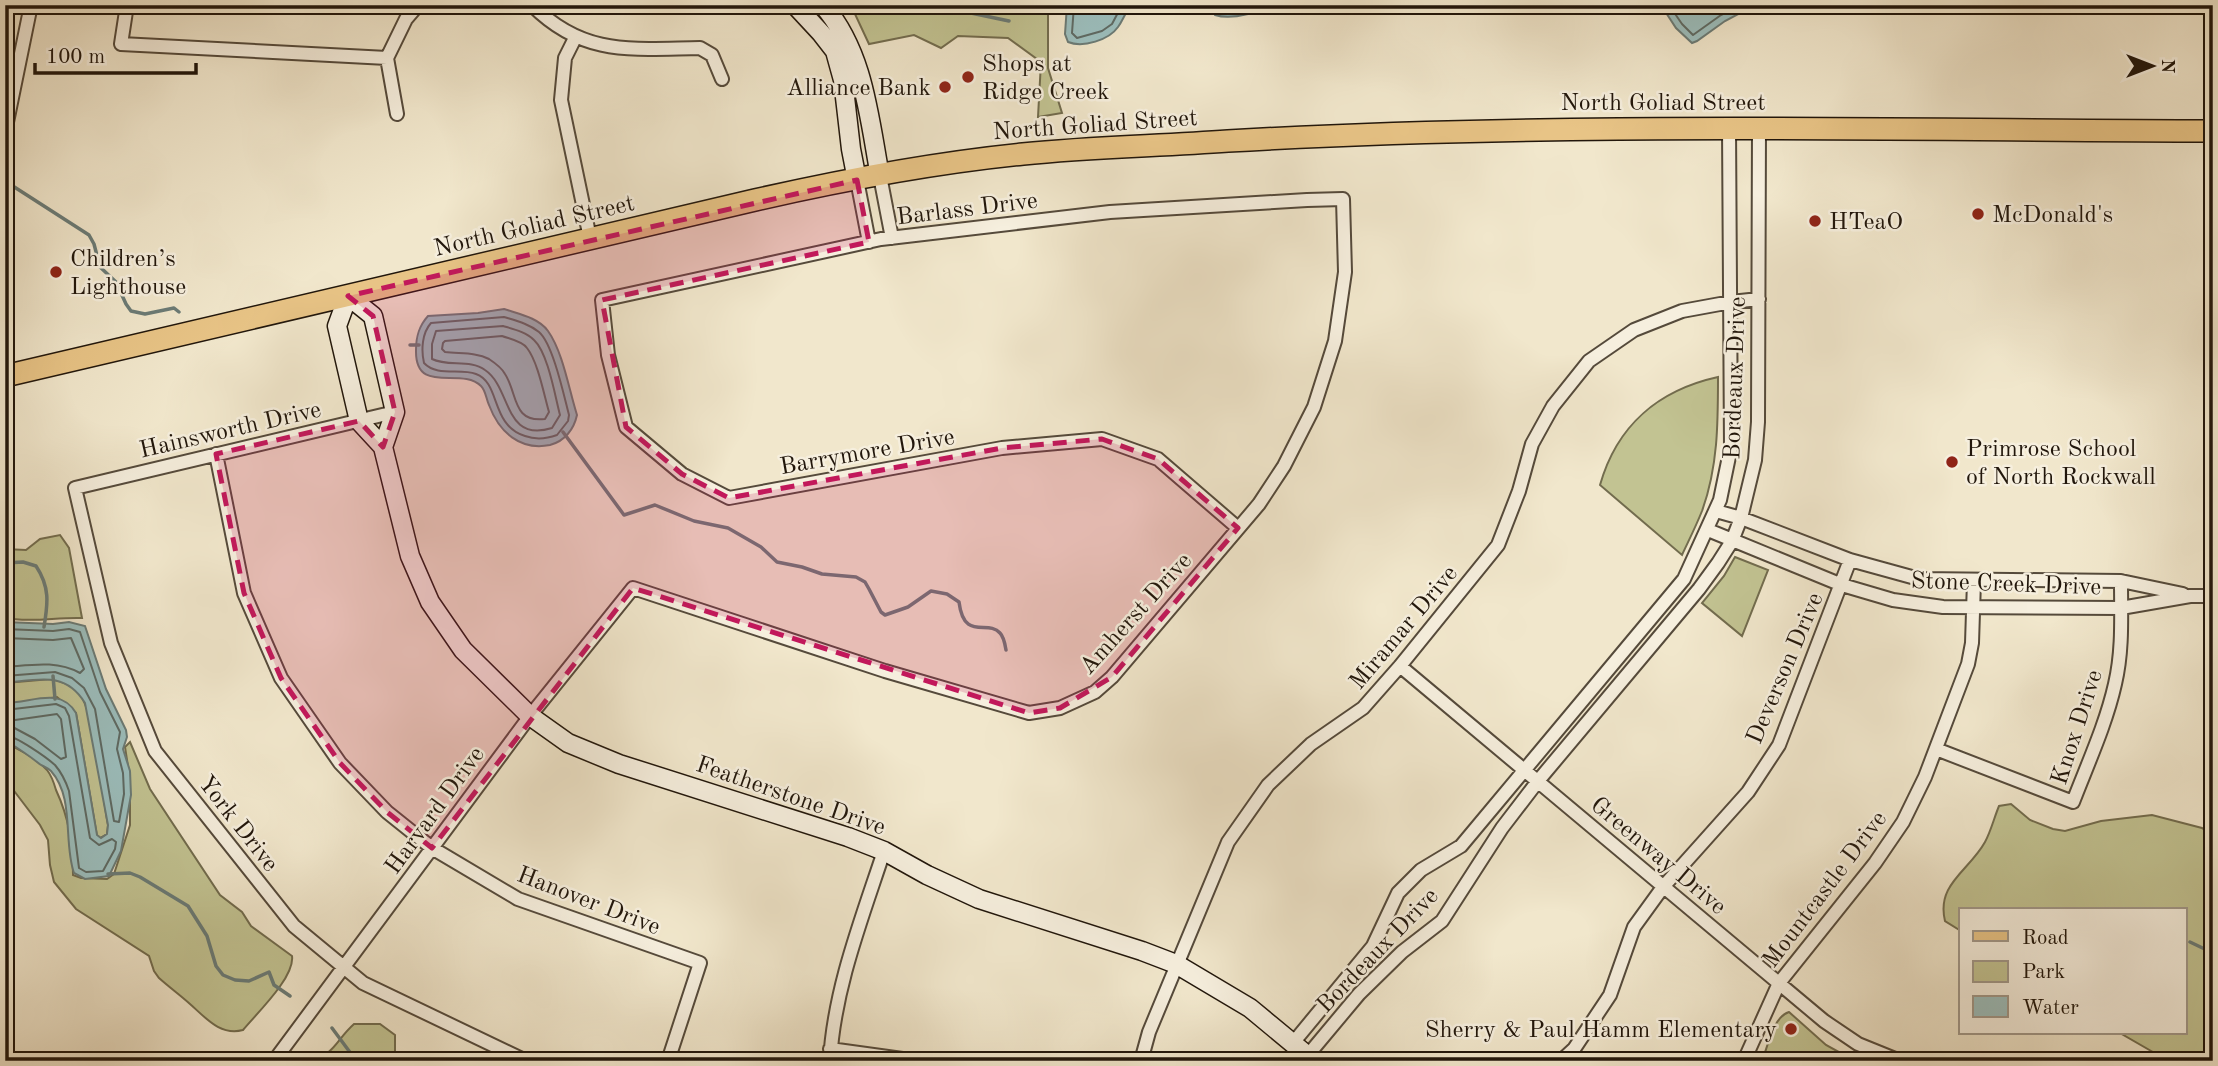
<svg xmlns="http://www.w3.org/2000/svg" width="2218" height="1066" viewBox="0 0 2218 1066" font-family="'Old Standard TT',serif">
  <style>
    .green { fill: #c2c392; stroke: #726c4e; stroke-width: 2 }
    .water { fill: #9cbfbe; stroke: #6b7b76; stroke-width: 2 }
    .lines { fill: none; stroke-linecap: round; stroke-linejoin: round }
    .shore { stroke: #5e6a64; stroke-width: 2 }
    .stream { stroke: #6b7b76; stroke-width: 3.5 }
    .street-casing { stroke: #554a3b; stroke-width: 16 }
    .secondary-casing { stroke: #21160b; stroke-width: 21 }
    .primary-casing { stroke: #21160b; stroke-width: 24 }
    .street { stroke: #f6efde; stroke-width: 12 }
    .secondary { stroke: #f6efde; stroke-width: 18 }
    .primary { stroke: #e8c486; stroke-width: 21 }
    .marked { fill: #c2185b; fill-opacity: 0.2; stroke: #c2185b; stroke-width: 5; stroke-dasharray: 14 9; stroke-linejoin: round }
    .poi-dot { fill: #8f2418; stroke: #f6efde; stroke-width: 2.5 }
    .labels { text-anchor: middle; stroke-width: 5; stroke-linejoin: round; paint-order: stroke }
    .poi-label { font-size: 24px; fill: #21160b; stroke: #f6efde; text-anchor: start }
    .street-label { font-size: 24px; fill: #21160b; stroke: #f6efde }
  </style>
  <rect width="100%" height="100%" fill="#f1e7cc"/>
  <filter id="stains"><feTurbulence type="fractalNoise" baseFrequency=".00286" numOctaves="4"/><feColorMatrix values="0 0 0 0 .2 0 0 0 0 .09 0 0 0 0 .02 0 0 0 .5 -.17"/></filter>
  <radialGradient id="worn" r=".72"><stop offset=".6" stop-color="#630" stop-opacity="0"/><stop offset="1" stop-color="#630" stop-opacity=".3"/></radialGradient>
  <!-- green -->
  <path class="green" d="M847,5H1048V68L1062,113L1038,117L1041,62L1008,38L958,36L941,48L914,35L869,44L855,14Z
    M1718,377C1718,423 1718,467 1702,511C1696,526 1689,540 1682,555L1600,485C1617,425 1659,390 1718,377Z
    M60,535L69,548L82,618C56,617 31,623 5,618V549L26,550L40,539Z
    M1735,557L1768,570L1742,636L1702,603L1724,576Z
    M51,679C61,681 72,684 79,693C95,712 102,796 108,825L107,834L100,838L97,836L76,713L57,697L15,703L5,701V683Z
    M130,742L150,789L220,895L242,912L251,926L292,956C295,977 257,1013 243,1030C220,1036 206,1018 190,1004C180,995 169,987 159,978L154,971L149,956L76,909L54,882L50,865L48,840L40,825L5,779V743C19,749 37,759 47,770C51,775 54,783 56,790C69,818 73,844 73,875L81,878L107,879L114,874L130,825V779L125,747Z
    M2011,804L2030,820L2053,829L2065,831L2101,821L2152,815L2202,828L2213,834V1061H2164L2158,1055L2120,1033H2185V910H1961V931L1945,921C1936,884 1969,871 1985,842C1991,831 1994,818 1999,806Z
    M1789,1012L1826,1045L1855,1061H1762C1768,1046 1773,1017 1789,1012Z
    M354,1024H380L395,1035V1061H309C336,1054 335,1041 354,1024Z"/>
  <!-- water -->
  <path class="water" d="M1067,5H1187L1170,9L1130,7C1125,13 1123,20 1118,27C1109,40 1083,48 1068,42L1065,34Z
    M1211,5H1275C1258,12 1233,21 1215,15Z
    M1661,5H1755L1725,21L1697,41L1692,43L1676,28Z
    M504,309C519,314 539,318 548,331C563,352 569,390 577,415C574,429 565,441 550,445C520,451 499,432 489,405C486,399 486,391 481,386C461,366 415,396 416,350C416,336 419,326 428,316L478,313Z
    M5,622L53,624L69,622L85,626L106,689L126,730L127,737L123,749L130,771L131,795L121,851L109,876L85,879L74,873C63,842 75,798 51,771C47,767 41,766 37,762C27,754 16,747 5,740V703C32,703 60,686 76,713L97,835L101,838L107,834L108,825L85,703C65,670 37,680 5,683Z"/>
  <g class="lines">
    <!-- shore -->
    <path class="shore" d="M1074,5L1072,33L1077,38L1102,31L1112,24L1122,5
      M1669,5L1682,24L1693,35L1721,15L1741,5
      M504,317C517,321 529,324 539,332C553,344 564,396 569,415L568,421L557,435C546,439 536,440 525,436C490,425 501,383 476,374C460,368 437,377 424,363C421,350 422,333 431,323Z
      M503,326C513,329 526,332 534,340C548,353 555,396 560,415L552,428C503,443 512,388 485,370C470,359 448,367 432,359V344L436,331Z
      M502,336C510,339 522,341 527,348C538,362 544,395 549,412L545,419C512,423 518,394 505,374C502,368 495,363 489,359C476,352 459,354 445,352L442,349L443,343L445,341Z
      M5,629L53,631L69,629L80,632L100,692L120,732L117,749L123,773L124,794L119,822L114,821L95,709L84,688L72,678L55,672L5,676
      M5,638L53,640L71,638L84,669L80,673C56,660 32,665 5,667
      M5,710L56,704L65,708L69,716L90,838L99,845L112,839L116,842L115,849L103,871L86,872L79,868L69,791C66,782 61,772 55,765C46,757 16,736 5,735
      M5,719L8,721L57,714L61,719L66,757L61,759L35,739L7,724L5,726"/>
    <!-- stream -->
    <path class="stream" d="M776,5H780
      M889,5L971,13L1009,21
      M5,181L89,235L94,244L100,267L116,282L126,304L131,311L145,314L174,308L179,312
      M410,345H419
      M563,432L624,515L655,505L694,521L728,528L761,547L777,562L802,567L822,574L856,577L865,582L869,589L881,612L885,615L908,607L931,591L947,594L959,602C964,642 988,619 1000,633C1004,637 1005,644 1006,650
      M5,563L23,562L36,566C50,587 48,603 44,627
      M53,676L55,699
      M108,874L130,873L140,877L188,906L207,936L216,966L223,975L235,980L249,981L269,972L274,985L290,996
      M2190,942L2213,953
      M332,1028L352,1055L353,1061"/>
    <defs>
      <path id="street" d="M127,5L121,44L387,58
        M532,5C584,57 633,49 700,48L712,55L722,79
        M575,38L565,58L561,100L590,238
        M397,114L387,58L406,19L418,5
        M5,132L31,5
        M880,176L892,238
        M857,180L869,242
        M395,412L75,488L111,643L155,751L294,926L363,983L526,1061
        M216,454L244,593L281,678L340,763L387,812L432,848L518,899L700,963L668,1061
        M1716,511L1741,518L1850,560L1919,579L2121,581L2183,594
        M1708,530L1842,585L1893,600L1943,607L2121,608L2190,596H2213
        M1400,666L1824,1021L1858,1044L1900,1061
        M1936,749L2073,802C2088,763 2106,724 2115,684C2123,650 2121,616 2121,581
        M1293,1043L1373,946L1398,893L1421,870L1461,846L1684,579L1720,500L1731,447L1729,127
        M830,1049L917,1061
        M1308,1055L1359,994L1402,952L1442,921L1502,828L1538,781L1699,589L1718,563L1732,541L1741,518L1755,460L1758,422L1759,128
        M274,1061L530,716L633,588L885,671L1029,713L1060,708L1095,692L1112,677L1259,504L1284,466L1314,407L1335,341L1345,272L1343,199L1307,200L1110,212L881,239L602,300L608,355L626,427L682,474L729,498L1002,448L1102,439L1158,459L1238,528
        M830,1061C834,989 862,918 884,851
        M1141,1061L1149,1032L1228,842L1268,785L1311,744L1363,708L1400,666L1498,545L1519,491L1532,444L1553,406L1589,361L1634,330L1682,311L1731,302L1759,299
        M1561,1061L1574,1049L1610,995L1634,927L1663,887L1748,792L1779,745L1850,560
        M1744,1061L1779,983L1875,863L1903,822L1925,777L1968,664L1972,643L1974,581"/>
      <path id="secondary" d="M795,5L821,33L835,51L843,80L851,149L857,180
        M823,5C864,52 869,117 880,176
        M383,447L359,421L337,326L348,296L373,316L395,412L383,447L410,556L430,602L463,650L530,716L568,743L619,764L848,837L884,851L927,875L979,899L1142,951L1176,964L1250,1008L1314,1061"/>
      <path id="primary" d="M5,376L755,200C843,180 933,163 1023,154C1091,147 1160,146 1228,141C1556,122 1884,130 2213,131"/>
    </defs>
    <!-- street casing -->
    <use href="#street" class="street-casing"/>
    <!-- secondary casing -->
    <use href="#secondary" class="secondary-casing"/>
    <!-- primary casing -->
    <use href="#primary" class="primary-casing"/>
    <!-- street -->
    <use href="#street" class="street"/>
    <!-- secondary -->
    <use href="#secondary" class="secondary"/>
    <!-- primary -->
    <use href="#primary" class="primary"/>
  </g>
  <!-- marked area -->
  <path class="marked" d="M857,180L869,242L602,300L626,427L682,474L729,498L1002,448L1102,439L1158,459L1238,528L1112,677L1060,708L1029,713L633,588L432,848L387,812L340,763L281,678L244,593L216,454L359,421L383,447L395,412L373,316L348,296Z"/>
  <!-- markers -->
  <g class="poi-dot">
    <circle cx="968" cy="77" r="7"/>
    <circle cx="945" cy="87" r="7"/>
    <circle cx="1978" cy="214" r="7"/>
    <circle cx="1815" cy="221" r="7"/>
    <circle cx="56" cy="272" r="7"/>
    <circle cx="1952" cy="462" r="7"/>
    <circle cx="1791" cy="1029" r="7"/>
  </g>
  <g class="labels">
    <!-- poi labels -->
    <g class="poi-label">
      <text x="982" y="71">Shops at<tspan x="982" dy="28">Ridge Creek</tspan></text>
      <text x="931" y="95" text-anchor="end">Alliance Bank</text>
      <text x="1992" y="222">McDonald's</text>
      <text x="1829" y="229">HTeaO</text>
      <text x="70" y="266">Children’s<tspan x="70" dy="28">Lighthouse</tspan></text>
      <text x="1966" y="456">Primrose School<tspan x="1966" dy="28">of North Rockwall</tspan></text>
      <text x="1777" y="1037" text-anchor="end">Sherry &amp; Paul Hamm Elementary</text>
    </g>
    <!-- street labels -->
    <g class="street-label">
      <text x="1663" y="110">North Goliad Street</text>
      <text transform="translate(1095 124) rotate(-4)" y="8">North Goliad Street</text>
      <text transform="translate(967 208) rotate(-7)" y="8">Barlass Drive</text>
      <text transform="translate(534 225) rotate(-13)" y="8">North Goliad Street</text>
      <text transform="translate(1734 378) rotate(-88)" y="8">Bordeaux Drive</text>
      <text transform="translate(230 429) rotate(-13)" y="8">Hainsworth Drive</text>
      <text transform="translate(867 451) rotate(-10)" y="8">Barrymore Drive</text>
      <text transform="translate(2006 583) rotate(2)" y="8">Stone Creek Drive</text>
      <text transform="translate(1135 613) rotate(-48)" y="8">Amherst Drive</text>
      <text transform="translate(1403 627) rotate(-50)" y="8">Miramar Drive</text>
      <text transform="translate(1784 668) rotate(-67)" y="8">Deverson Drive</text>
      <text transform="translate(2076 727) rotate(-72)" y="8">Knox Drive</text>
      <text transform="translate(791 795) rotate(19)" y="8">Featherstone Drive</text>
      <text transform="translate(434 810) rotate(-54)" y="8">Harvard Drive</text>
      <text transform="translate(239 823) rotate(52)" y="8">York Drive</text>
      <text transform="translate(1659 855) rotate(40)" y="8">Greenway Drive</text>
      <text transform="translate(1824 889) rotate(-53)" y="8">Mountcastle Drive</text>
      <text transform="translate(589 900) rotate(21)" y="8">Hanover Drive</text>
      <text transform="translate(1377 950) rotate(-46)" y="8">Bordeaux Drive</text>
    </g>
  </g>
  <!-- margin -->
  <rect width="2218" height="1066" fill="none" stroke="#f1e7cc" stroke-width="28"/>
  <rect x="7" y="7" width="2204" height="1052" fill="none" stroke="#21160b" stroke-width="3.5"/>
  <rect x="14" y="14" width="2190" height="1038" fill="none" stroke="#21160b" stroke-width="2"/>
  <!-- legend -->
  <rect x="1959" y="908" width="228" height="126" fill="#f6efde" stroke="#a1988a" stroke-width="2"/>
  <rect x="1973" y="931" width="35" height="10" fill="#e8c486" stroke="#a1988a" stroke-width="2"/>
  <text x="2022" y="944" font-size="21" fill="#21160b">Road</text>
  <rect x="1973" y="961" width="35" height="21" fill="#c2c392" stroke="#a1988a" stroke-width="2"/>
  <text x="2022" y="978" font-size="21" fill="#21160b">Park</text>
  <rect x="1973" y="996" width="35" height="21" fill="#9cbfbe" stroke="#a1988a" stroke-width="2"/>
  <text x="2022" y="1014" font-size="21" fill="#21160b">Water</text>
  <!-- north arrow -->
  <g transform="translate(2152 66) rotate(90)" stroke="#f6efde" stroke-width="5" paint-order="stroke">
  <path d="M0-5L12 26L0 18L-12 26Z" fill="#21160b"/>
  <text y="-10" font-size="19" font-weight="bold" text-anchor="middle" fill="#21160b">N</text>
  </g>
  <!-- scale -->
  <path d="M35 63v10h161v-10" fill="none" stroke="#21160b" stroke-width="3.5"/>
  <text x="46" y="63" font-size="21" fill="#21160b" stroke="#f6efde" stroke-width="5" paint-order="stroke">100 m</text>
  <rect width="100%" height="100%" filter="url(#stains)"/>
  <rect width="100%" height="100%" fill="url(#worn)"/>
</svg>
